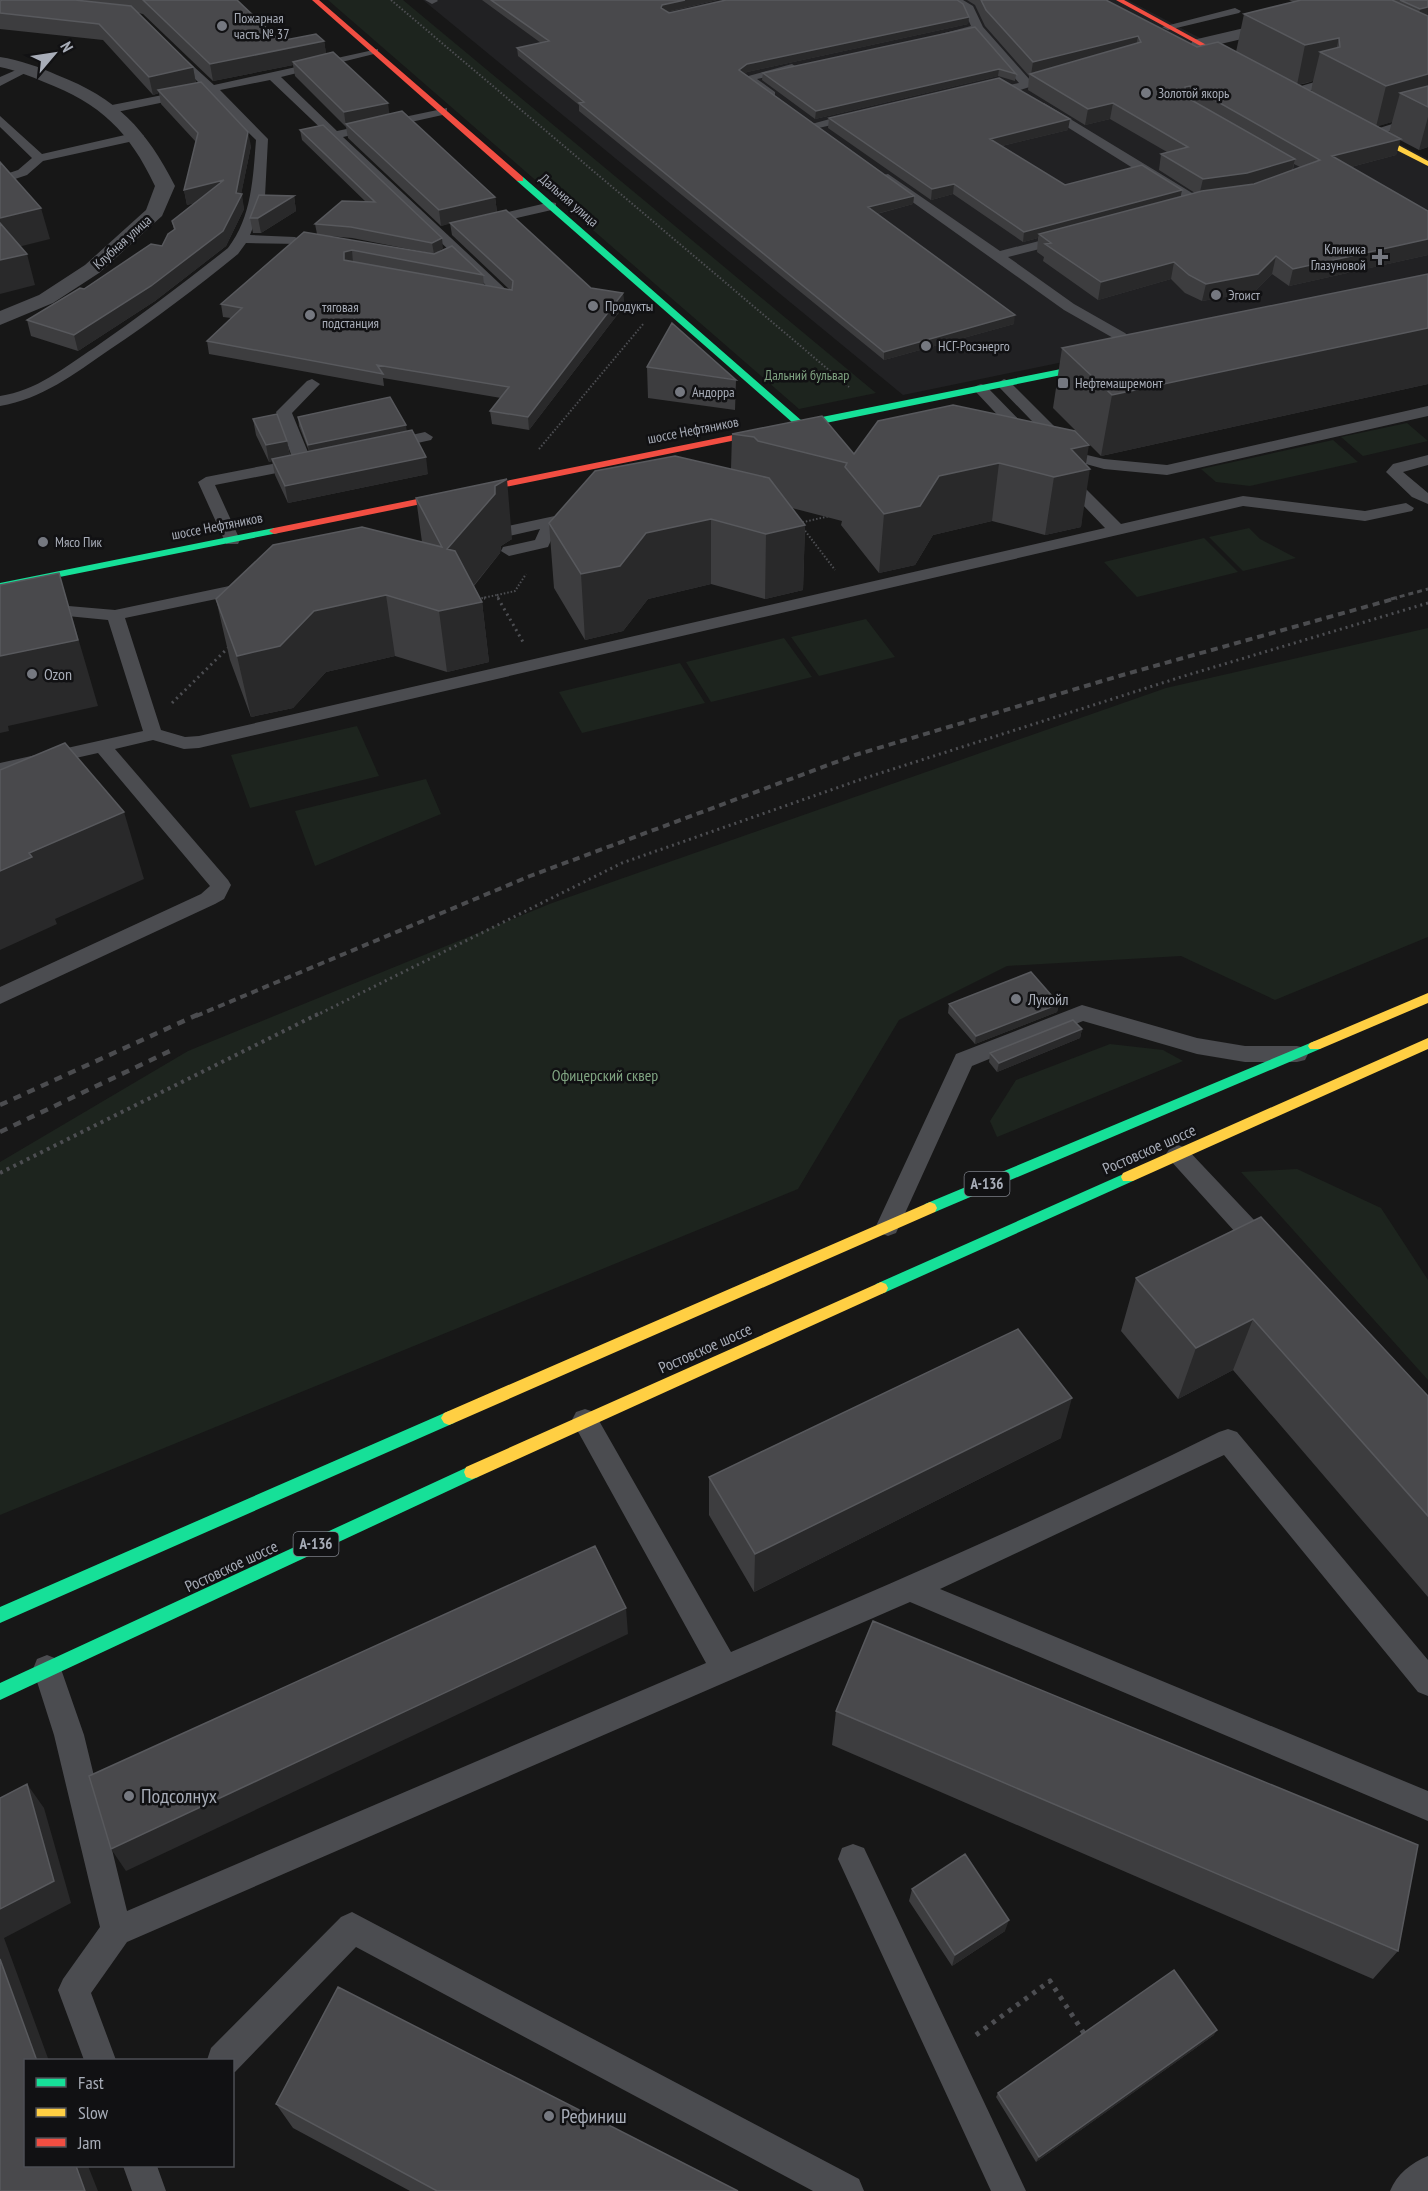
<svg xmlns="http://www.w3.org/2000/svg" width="1428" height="2191" viewBox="0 0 1428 2191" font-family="'PT Sans Narrow',sans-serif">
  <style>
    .built { fill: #212123 }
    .green { fill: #1d241e }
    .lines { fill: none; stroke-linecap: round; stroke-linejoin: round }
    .path-far3 { stroke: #4d4e52; stroke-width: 2; stroke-dasharray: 1.5 2; stroke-linecap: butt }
    .path-far2 { stroke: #4d4e52; stroke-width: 3; stroke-dasharray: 2 4; stroke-linecap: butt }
    .path-far1 { stroke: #4d4e52; stroke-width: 4; stroke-dasharray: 3 4.5; stroke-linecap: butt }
    .path { stroke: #4d4e52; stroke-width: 5; stroke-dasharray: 4 6; stroke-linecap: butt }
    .lane { fill: #4b4c50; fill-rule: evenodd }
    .street { fill: #4b4c50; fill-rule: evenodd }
    .fast { fill: #16e098; fill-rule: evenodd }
    .slow { fill: #ffcf43; fill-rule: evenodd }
    .jam { fill: #f24e42; fill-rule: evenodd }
    .rail-far2 { stroke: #4b4c4f; stroke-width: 3; stroke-dasharray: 5 4; stroke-linecap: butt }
    .rail-far1 { stroke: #4b4c4f; stroke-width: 4; stroke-dasharray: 7 5; stroke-linecap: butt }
    .rail { stroke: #4b4c4f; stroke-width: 4.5; stroke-dasharray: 8 7; stroke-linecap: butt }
    .wall { fill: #3d3d3f; fill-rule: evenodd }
    .shaded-wall { fill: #29292a }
    .building { fill: #49494c; stroke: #58595d; stroke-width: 1.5 }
    .poi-dot { fill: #757880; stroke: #111113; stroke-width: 2 }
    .labels { text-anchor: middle; stroke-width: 5; stroke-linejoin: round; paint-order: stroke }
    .far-poi-label { font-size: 14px; fill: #a8adb8; stroke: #111113; text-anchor: start }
    .far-street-label { font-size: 14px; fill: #a8adb8; stroke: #111113 }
    .far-park-label { font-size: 14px; fill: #7fa381; stroke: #111113 }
    .shield { fill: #111113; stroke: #7b7e86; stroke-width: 1.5 }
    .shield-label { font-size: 15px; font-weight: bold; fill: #a8adb8 }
    .poi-label { font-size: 16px; fill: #a8adb8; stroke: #111113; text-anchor: start }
    .park-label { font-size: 16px; fill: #7fa381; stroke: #111113 }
    .street-label { font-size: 16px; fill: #a8adb8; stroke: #111113 }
    .near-poi-label { font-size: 20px; fill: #a8adb8; stroke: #111113; text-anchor: start }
  </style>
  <rect width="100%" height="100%" fill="#171717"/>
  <!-- built -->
  <path class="built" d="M423,0H1128L1428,159V287L903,395Z"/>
  <!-- green -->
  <path class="green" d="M328,0H403L876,393L799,409Z
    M1407,423L1428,441L1363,456L1341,437Z
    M1333,440L1358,462L1250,486L1216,482L1201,469Z
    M1249,528L1260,539L1296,558L1243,571L1209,537Z
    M1204,538L1238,572L1137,597L1104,562Z
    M866,619L895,657L819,676L791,637Z
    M1428,628V937L1275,1000L1181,956L1007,966L899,1020L798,1189L0,1515V1162L188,1051L552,903L1166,688Z
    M784,638L812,677L711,702L686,662Z
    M680,663L705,703L582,733L559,692Z
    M357,726L379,776L250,808L231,755Z
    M426,779L441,814L315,866L295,811Z
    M1110,1044L1163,1050L1183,1061L997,1137L990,1121L1016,1080Z
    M1297,1169L1381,1208L1428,1280V1380L1241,1172Z"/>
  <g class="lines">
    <!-- path-far3 -->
    <path class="path-far3" d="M391,0L849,387
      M539,449L644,323
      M799,523L830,516
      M803,528L835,570
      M497,595L515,591L526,574
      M478,599L497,595L499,599"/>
    <!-- path-far2 -->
    <path class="path-far2" d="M498,598L523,642
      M478,599L485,598
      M172,703L231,645
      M315,1016L622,863L865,778L1181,677L1428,603"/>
    <!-- path-far1 -->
    <path class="path-far1" d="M0,1173L318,1014"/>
    <!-- path -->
    <path class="path" d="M976,2035L1050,1981L1085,2035"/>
    <!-- lane -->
    <path class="lane" d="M425,0H437L438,1L432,4Z
      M949,0H963L973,6L983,27L1030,80L1058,72L1064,76L1017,91H1009V85L1019,83L975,32L947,37L941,34L971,26L964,10Z
      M1235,8L1241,11L1239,13L1168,30L1162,27Z
      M171,46L214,85L378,49V53L281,77L337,131L447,108V114L343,137L512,295V301L489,298L487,295L492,291L270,80L220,90L268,139L265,196L250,235L295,237L302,241L300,244L246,243L238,254C196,288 154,320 109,350C74,374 42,399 0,406V396C36,391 65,367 94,348C140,316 184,283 228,248C252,217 253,177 256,140L208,93L112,113L106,109L112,105L203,87L167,51V47Z
      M792,64L798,68L796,70L757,79L775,92V98H767L741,78Z
      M23,67L33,69L0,86V77Z
      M1325,79L1329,80V86L1290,95L1284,91Z
      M1044,103L1202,199L1204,202L1197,206L1192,205L1040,110L1038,107Z
      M859,111L865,115L863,118L814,129L808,125Z
      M1428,113V121L1369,137L1363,133Z
      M0,116L42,154L138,132L144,136L138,140L43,161L27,175L0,184V176L18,170L32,158L0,127Z
      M888,174L1000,251L1066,234L1071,235V241L1008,257L1074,304L1125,333L1148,353L1150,356L1148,359H1138L1115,339L1064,310L883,181V175Z
      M551,202L556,203V209L482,226L475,222L477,219Z
      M312,379L320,384L292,413L312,462L302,468L215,485L240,540L238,544H226L198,482L206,477L293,460L276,412L307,381Z
      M1004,379L1009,381L1069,441L1087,455L1104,459L1167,465L1428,406V416L1167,475L1104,469L1075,461L1057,447L999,387L996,384Z
      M981,384L986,386L1034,435L1036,438L1034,441H1022L976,392L973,389L976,386Z
      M425,432L433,437L431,440L386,450L378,445L380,442Z
      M1428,455V465L1403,472L1428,493V504L1412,497L1386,472L1393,464Z
      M1065,472L1071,474L1121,524L1243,496L1365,511L1406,503L1414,508L1412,511L1365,521L1243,506L199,748L184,749L153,740L115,749L228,880L231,885L224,899L215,904L0,1004V987L201,894L210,886L98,753L0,775V763L143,731L108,620L57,615L0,627V617L57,605L115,610L253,581L259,582L262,586L259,590L125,618L161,730L185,737L199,736L1105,528L1059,480L1057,477L1059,474Z
      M578,511L586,516L584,519L558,525L548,547L509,556L501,551L503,547L535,540L540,529L482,542L474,537L476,533Z
      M1082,1005L1197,1038L1245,1046H1297L1305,1048L1308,1054L1305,1060L1297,1062H1245L1197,1054L1083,1021L972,1066L896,1233L888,1236L880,1233L876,1226L956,1054Z
      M1178,1145L1186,1148L1273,1240L1276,1247L1273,1254L1264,1257L1255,1254L1170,1160L1166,1154L1170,1148Z
      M585,1409L594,1412L731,1652C895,1582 1059,1511 1219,1432L1228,1429L1237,1432L1428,1660V1696L1418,1692L1224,1455L940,1589L1428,1791V1821L910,1602L127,1942L91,1993L116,2060H84L58,1990L63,1979L100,1927L54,1735L33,1669L37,1659L47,1655L57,1659L61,1669L84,1735L127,1911L706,1663L576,1428L572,1420L576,1412Z
      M853,1844L864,1848L1026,2191H991L838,1859L842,1848Z
      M352,1912L859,2179L864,2191H813L356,1947L235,2072H232V2060H207L211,2048L341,1917Z
      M1428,2156V2191H1390C1397,2174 1411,2163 1428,2156Z
      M123,2166H157L166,2191H132Z"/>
    <!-- street -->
    <path class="street" d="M1283,19L1289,20L1291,24L1289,28L1199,49L1191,44L1193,40Z
      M0,57C20,60 39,67 57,75C117,98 146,129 175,186L162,216L99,273L53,303L0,325V311L39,295L85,265L146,210L155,186C129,131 101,104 44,82C30,76 15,70 0,67Z"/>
    <!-- fast -->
    <path class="fast" d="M517,177H523L802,421L1101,361L1105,364L1101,367L801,428L745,437V433L793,423L517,181Z
      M274,528L278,529V533L0,589V583Z
      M1315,1041L1320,1043L1322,1046L1320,1049L935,1212H925L923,1208L925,1204Z
      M1128,1172L1133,1173L1135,1177L1133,1181L886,1292L881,1294L876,1292L874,1288L876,1284Z
      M449,1411L454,1413L457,1418L454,1423L0,1623V1607Z
      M472,1465L478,1467L480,1472L478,1477L0,1700V1683Z"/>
    <!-- slow -->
    <path class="slow" d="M1355,125H1361L1428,161V166L1355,129Z
      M1428,993V1003L1320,1049H1310L1308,1046L1310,1043Z
      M1428,1038V1049L1133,1181H1123L1121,1177L1123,1173Z
      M930,1202L935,1204L937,1208L935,1212L454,1423L449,1425L444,1423L441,1418L444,1413Z
      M881,1282L886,1284L888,1288L886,1292L478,1477L472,1479L466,1477L464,1472L466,1467Z"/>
    <!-- jam -->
    <path class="jam" d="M312,0H319L523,177V181H517Z
      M1116,0H1124L1247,67L1241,68Z
      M748,432L753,435L751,437L274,534L269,531L274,528Z"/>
    <!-- rail-far2 -->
    <path class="rail-far2" d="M1391,599L1428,589"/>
    <!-- rail-far1 -->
    <path class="rail-far1" d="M196,1016L530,876L855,755L1119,676L1397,598"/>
    <!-- rail -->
    <path class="rail" d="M0,1105L199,1014
      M0,1132L172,1050"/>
  </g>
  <!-- wall -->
  <path class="wall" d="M2,0H237L280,41H324L326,54L389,114L495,197L497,212L591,288L623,293L624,306L529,430L492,424L490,411L501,398L383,378L384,386L209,354L207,341L231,318L223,317L221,304L317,234L315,224L366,202L302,140L300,130L443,248L434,254L352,238L328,236L483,275L484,285L510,290L452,235L450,223L441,226L348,138L346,127L295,76L293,65L213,81L143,14L138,13L193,67L196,83L251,146L241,194L244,209L226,246L155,301L78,351L31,336L27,320L162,246L174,230L172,221L194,203L187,205L184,190L196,142L161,104L159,93L153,95L103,40L0,29V1Z
    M482,0H717L668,12L669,13L969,17L968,24L747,72L744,74L914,196L913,204L877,214L1014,324L884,360L579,111V105L518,56L517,48L541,43Z
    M967,0H1106L1197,47L1236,52L1244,14L1293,2L1289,0H1428V147L1419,150L1400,140L1396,155L1351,167L1428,211V255L1289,286L1272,274L1254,292L1202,301L1185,293L1171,279L1098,300L1043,261L1044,257L1037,252L1038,238L1023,242L953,194L931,200L828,128L829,118L1068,130L1002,146L1065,185L1181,197L1195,193L1159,170L1161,154L1167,152L1110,119L1085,125L1028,90L1029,76L985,26L975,5ZM1313,81L1311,92L1298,85L1307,83ZM1392,122L1389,133L1377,126ZM1294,164L1300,167L1293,170Z
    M975,27L1016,74L1015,81L998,76L815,119L762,80L763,73Z
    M294,196L296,211L261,233H253L250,218Z
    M1428,274V384L1101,456L1053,408L1062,348Z
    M647,367L736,380L735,410L648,398Z
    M822,416L854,454L1086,464L1081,527L1045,535L992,521L933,535L915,565L879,573L841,525L842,521L792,508L805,525L803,590L765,599L711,584L648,599L623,631L585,640L554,588L549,523L731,469L732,434Z
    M298,417L406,431L428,474L288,503L275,475L272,461L269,462L256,435L253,419L287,441L290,455L309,451L299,426Z
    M416,498L512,539L501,546L500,553L474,586L482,602L489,662L447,672L395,656L326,672L293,708L251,717L230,660L216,599L422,542Z
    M949,1004H1059L1057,1012L975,1044L948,1013Z
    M1082,1029L1080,1038L997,1072L989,1062L990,1053Z
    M1261,1217L1428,1396V1597L1233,1370L1178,1399L1121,1331L1136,1278Z
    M1061,1438L754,1592L709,1515V1477Z
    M836,1711L1398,1951L1373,1979L832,1745Z
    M912,1889L1005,1931L952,1966L909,1901Z
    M1214,2035L1036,2162L996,2097L998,2093Z
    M276,2104L738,2191H410L293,2128Z"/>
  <!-- shaded-wall -->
  <path class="shaded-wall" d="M685,0H717L662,13L661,8L662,5Z
    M1428,7V37L1411,41L1420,9Z
    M969,17L968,24L747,72L739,78V70L747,64Z
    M1138,36L1135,52L1031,75L1033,62Z
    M1339,38L1334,59L1320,52L1313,81L1297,85L1305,45Z
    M324,41L327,58L293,62V65L213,81L210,64Z
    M193,67L196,84L158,90L159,93L153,95L149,77Z
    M999,69L998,76L815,119L816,111Z
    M1428,74V107L1400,93L1392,122L1376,127L1386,86Z
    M1190,86L1187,102L1182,104L1185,87Z
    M388,103L390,118L346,124V127L344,112Z
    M1113,103L1110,119L1085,125L1088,109Z
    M1428,117V147L1419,150Z
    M1070,119L1068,130L989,149L990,139Z
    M248,132L251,146L241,195L242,194L244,209L226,246L155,301L78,351L74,335L236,193Z
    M1401,139L1396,155L1328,173L1332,156Z
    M1295,159L1291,175L1244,190L1199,196L1203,179Z
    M224,180L227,195L187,205L184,190Z
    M954,184L953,194L931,200L932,189Z
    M1182,190L1180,200L1039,234L1038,238L1023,242L1024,232Z
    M294,196L296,211L261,233L258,218Z
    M914,196L913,204L868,216V207Z
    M495,197L497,212L441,226L439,210Z
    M41,208L50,239L6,250L0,229V218Z
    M442,238L443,248L434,254L432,243Z
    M1428,239V255L1289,286L1293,269Z
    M352,250L353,263L344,260V252Z
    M27,254L35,285L0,294V260Z
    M1276,256L1272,274L1254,292L1202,301L1206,284Z
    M1174,262L1171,279L1098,300L1101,282Z
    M623,293L624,306L529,430L528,417Z
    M1015,315L1014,324L884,360V352Z
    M1428,328V384L1101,456L1112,395Z
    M406,425L407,433L309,453L308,445Z
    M287,441L290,457L269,462L266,445Z
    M1089,445L1085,470L1090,469L1081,527L1045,535L1054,477L1071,449Z
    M426,457L428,474L288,503L285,486Z
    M999,463L992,521L933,535L915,565L879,573L884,514L939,476Z
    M507,479L512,539L501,546L500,553L455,608L482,602L489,662L447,672L439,611L447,549L495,486Z
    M711,519V584L648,599L623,631L585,640L581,574L646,533Z
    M805,525L803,590L765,599L766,534Z
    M59,573L98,706L8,726L9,731L0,733V656Z
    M386,595L395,656L326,672L293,708L251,717L237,656L314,611Z
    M124,812L144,879L55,919L57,924L0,950V871L29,853Z
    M1059,1004L1057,1012L975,1044L976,1036Z
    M1082,1029L1080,1038L997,1072L999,1063Z
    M1253,1319L1233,1370L1178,1399L1196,1348Z
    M1072,1398L1061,1438L754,1592L755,1554Z
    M626,1608L628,1634L126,1871L111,1849Z
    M27,1784L44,1808L71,1903L4,1938L49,2061H37L0,1959V1909Z
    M1009,1920L1005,1931L952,1966L955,1955Z
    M1217,2030L1214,2035L1036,2162L1039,2157Z
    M76,2166H88L98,2191H85Z"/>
  <!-- building -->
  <path class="building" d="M2,0H75L131,6L193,67L149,77L99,24L0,13V1Z
    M143,0H237L280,41L316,34L324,41L210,64Z
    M491,0H685L662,5L661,8L669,13L726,0H957L963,4L969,17L747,64L739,70L914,196L868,207L1015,315L884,352L579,103L584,102L517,48L549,41Z
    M981,0H1106L1197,47L1218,42L1401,139L1332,156L1428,211V239L1293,269L1276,256L1258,274L1206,284L1189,275L1174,262L1101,282L1045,244L1051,243L1039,234L1202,191L1254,184L1320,160L1190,86L1185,87L1186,97L1295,159L1247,173L1203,179L1161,154L1188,147L1113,103L1088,109L1030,74L1141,42L1138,36L1033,62L986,10Z
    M1301,0H1392L1428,16V74L1386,86L1320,52L1340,47L1339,38L1305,45L1244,14Z
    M1400,0H1428V7L1420,9Z
    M975,27L1016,74L999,69L816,111L763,73Z
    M333,52L388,103L344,112L293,62Z
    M999,78L1070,119L990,139L1065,185L1142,165L1182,190L1024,232L954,184L932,189L829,118Z
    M201,82L248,132L236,193L242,194L223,231L151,286L74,335L27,320L80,288L84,289L151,244L162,246L168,234L175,229L172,221L224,180L184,190L198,133L158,90Z
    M1428,86V107L1400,93Z
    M402,111L495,197L439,210L346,124Z
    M323,125L442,238L432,243L351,227L315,224L342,201L375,202L300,130Z
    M0,162L41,208L0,218Z
    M259,195L294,196L258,218H250Z
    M506,210L591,288L623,293L528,417L490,411L509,387L377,365L383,374L207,341L242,308L221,304L304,232L434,254L452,246L483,275L352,250L344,252V260L512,290L513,281L450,223Z
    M0,223L27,254L0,260Z
    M1428,274V328L1112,395L1062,348Z
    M672,323L736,380L647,367Z
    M390,397L406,425L308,445L298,417Z
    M953,405L1075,431L1089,445L1071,449L1090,469L1054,477L999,463L939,476L920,506L884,514L845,467L847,463L758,441L754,437L732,434L822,416L854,454L878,421Z
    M277,414L287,441L266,445L253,419Z
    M412,430L426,457L285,486L272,459Z
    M675,456L769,478L805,525L766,534L711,519L646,533L620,566L581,574L549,523L595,471Z
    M507,479L495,486V494L447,549L455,551L482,602L439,611L386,595L314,611L280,646L237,656L216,599L273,545L362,527L442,547L416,498Z
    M59,573L78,640L0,656V585Z
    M65,743L124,812L29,853L32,857L0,871V770Z
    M1031,972L1059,1004L976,1036L949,1004Z
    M1073,1020L1082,1029L999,1063L990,1053Z
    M1261,1217L1428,1396V1516L1253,1319L1196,1348L1136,1278Z
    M1018,1329L1072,1398L755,1554L709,1477Z
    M595,1546L626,1608L111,1849L89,1776Z
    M873,1621L1418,1845L1398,1951L836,1711Z
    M27,1784L54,1881L0,1909V1798Z
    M965,1854L1009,1920L955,1955L912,1889Z
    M0,1959L37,2061H26V2166H76L85,2191H0Z
    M1174,1970L1217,2030L1039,2157L998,2093Z
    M338,1987L738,2191H437L276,2104Z"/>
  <!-- markers -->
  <g class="poi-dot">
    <circle cx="222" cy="26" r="6"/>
    <circle cx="1146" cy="93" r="6"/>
    <path d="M1377 248h6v6h6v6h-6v6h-6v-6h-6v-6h6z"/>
    <circle cx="1216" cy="295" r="6"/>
    <circle cx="593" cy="306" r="6"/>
    <circle cx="310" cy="315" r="6"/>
    <circle cx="926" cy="346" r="6"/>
    <rect x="1057" y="377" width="12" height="12" rx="3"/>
    <circle cx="680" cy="392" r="6"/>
    <circle cx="43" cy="542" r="6"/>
    <circle cx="32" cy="674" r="6"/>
    <circle cx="1016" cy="999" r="6"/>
    <circle cx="129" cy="1796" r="6"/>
    <circle cx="549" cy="2116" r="6"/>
  </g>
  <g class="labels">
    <!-- far-poi labels -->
    <g class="far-poi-label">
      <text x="234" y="23">Пожарная<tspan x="234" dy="16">часть № 37</tspan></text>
      <text x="1158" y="98">Золотой якорь</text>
      <text x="1366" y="254" text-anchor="end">Клиника<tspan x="1366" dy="16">Глазуновой</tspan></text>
      <text x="1228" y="300">Эгоист</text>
      <text x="605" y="311">Продукты</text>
      <text x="322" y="312">тяговая<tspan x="322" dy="16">подстанция</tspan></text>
      <text x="938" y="351">НСГ-Росэнерго</text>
      <text x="1075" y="388">Нефтемашремонт</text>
      <text x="692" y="397">Андорра</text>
      <text x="55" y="547">Мясо Пик</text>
    </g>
    <!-- far-street labels -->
    <g class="far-street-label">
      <text transform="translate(569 200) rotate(41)" y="5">Дальняя улица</text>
      <text transform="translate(122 242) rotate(-42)" y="5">Клубная улица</text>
      <text transform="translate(693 430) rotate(-11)" y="5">шоссе Нефтяников</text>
      <text transform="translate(217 526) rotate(-11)" y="5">шоссе Нефтяников</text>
    </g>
    <!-- far-park labels -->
    <g class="far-park-label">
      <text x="807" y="380">Дальний бульвар</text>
    </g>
    <!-- shield labels -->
    <g class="shield">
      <rect x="964.5" y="1172" width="45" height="24" rx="4.5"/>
      <rect x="293.5" y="1532" width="45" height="24" rx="4.5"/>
    </g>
    <g class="shield-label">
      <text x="987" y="1189">А-136</text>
      <text x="316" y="1549">А-136</text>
    </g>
    <!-- poi labels -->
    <g class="poi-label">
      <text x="44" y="680">Ozon</text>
      <text x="1028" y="1005">Лукойл</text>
    </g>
    <!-- park labels -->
    <g class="park-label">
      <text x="605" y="1081">Офицерский сквер</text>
    </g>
    <!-- street labels -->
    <g class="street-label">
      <text transform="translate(1149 1149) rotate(-24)" y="6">Ростовское шоссе</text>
      <text transform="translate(705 1348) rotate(-24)" y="6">Ростовское шоссе</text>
      <text transform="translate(231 1566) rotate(-25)" y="6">Ростовское шоссе</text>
    </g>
    <!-- near-poi labels -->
    <g class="near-poi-label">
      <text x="141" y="1803">Подсолнух</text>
      <text x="561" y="2123">Рефиниш</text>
    </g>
  </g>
  <!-- legend -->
  <rect x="24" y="2059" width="210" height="108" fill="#111113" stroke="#4d4f55" stroke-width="1.5"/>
  <rect x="36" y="2078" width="30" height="9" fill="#16e098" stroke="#4d4f55" stroke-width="1.5"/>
  <text x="78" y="2089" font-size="18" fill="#a8adb8">Fast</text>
  <rect x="36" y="2108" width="30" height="9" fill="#ffcf43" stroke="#4d4f55" stroke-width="1.5"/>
  <text x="78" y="2119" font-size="18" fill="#a8adb8">Slow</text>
  <rect x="36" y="2138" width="30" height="9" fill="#f24e42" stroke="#4d4f55" stroke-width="1.5"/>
  <text x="78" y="2149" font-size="18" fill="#a8adb8">Jam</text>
  <!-- north arrow -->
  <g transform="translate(54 54) rotate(61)" stroke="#111113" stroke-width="4.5" paint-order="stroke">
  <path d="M0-4.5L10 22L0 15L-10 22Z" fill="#a8adb8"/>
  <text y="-9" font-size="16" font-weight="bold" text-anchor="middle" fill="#a8adb8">N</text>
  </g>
</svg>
